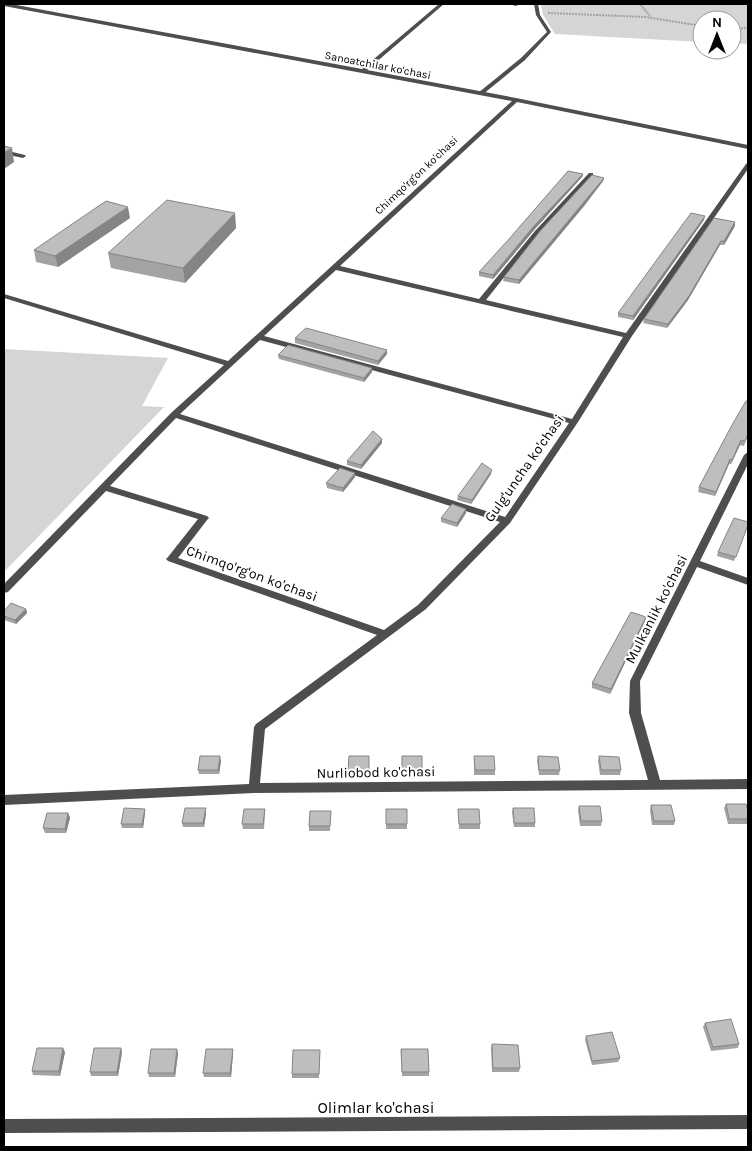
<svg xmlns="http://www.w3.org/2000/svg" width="752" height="1151" viewBox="0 0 752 1151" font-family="Karla,sans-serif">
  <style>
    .green { fill: #d5d5d5 }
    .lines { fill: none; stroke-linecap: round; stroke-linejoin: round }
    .path { stroke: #707070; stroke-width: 2; stroke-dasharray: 0.5 1; stroke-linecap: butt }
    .service { fill: #4e4e4e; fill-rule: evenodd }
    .minor { fill: #4e4e4e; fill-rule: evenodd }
    .wall { fill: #a3a3a3 }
    .shaded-wall { fill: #858585 }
    .building { fill: #bebebe; stroke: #858585 }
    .labels { text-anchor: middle; stroke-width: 4; stroke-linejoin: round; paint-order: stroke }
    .far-street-label { font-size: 11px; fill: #000; stroke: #fff }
    .street-label { font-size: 14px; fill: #000; stroke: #fff }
    .near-street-label { font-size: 16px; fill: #000; stroke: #fff }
  </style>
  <rect width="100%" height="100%" fill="#fff"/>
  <!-- green -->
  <path class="green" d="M541,4H748V44L732,43V20H702V42L555,34L543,15Z
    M4,349L168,358L142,406L164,407L4,572Z"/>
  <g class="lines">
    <!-- path -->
    <path class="path" d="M640,4L650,16
      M548,13L645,17L702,26
      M732,29L748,28"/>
    <!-- service -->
    <path class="service" d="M534,4H538L540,15L551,32L525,60L482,95H478V93L521,58L547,32L536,15Z
      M4,150L25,155L26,156L23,158L4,154Z"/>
    <!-- minor -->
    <path class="minor" d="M4,4H11L362,69L439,4H444L367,70L516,98L748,145V149L517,102L340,266L479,299L535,231L589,173H593V175L539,233L486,300L626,333L746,164L748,163V169L632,336L578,422L510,523L426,609L265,729L260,783L648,780L629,713L630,681L744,455L748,452V464L700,561L748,578V585L697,567L640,681L641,713L660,780L748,779V789L254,793L4,805V795L249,784L254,727L256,724L377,635L168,561L166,559L168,557L198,519L106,491L8,592L4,593V584L171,413L224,365L4,298V294L228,361L512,101L4,6ZM336,270L623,337L572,419L264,336ZM260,340L569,423L505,517L180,414ZM176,418L500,522L418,605L384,630L178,558L207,520L209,518L207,516L110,486Z
      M509,4H519L516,6Z
      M748,1115V1129L4,1133V1119Z"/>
  </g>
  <!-- wall -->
  <path class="wall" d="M583,174L582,177L534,230L493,279L479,276V272Z
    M604,178L603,181L584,206L519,284L503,281L504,277Z
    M130,218L58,267L36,262L34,250Z
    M704,220L633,320L618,317V313Z
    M735,226L724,245H720L688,300L667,328L643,323L644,319Z
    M236,228L185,283L111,268L108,253Z
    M295,338L387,350V354L378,365L295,343Z
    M278,355L372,372L364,382L279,359Z
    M748,401V435L744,446L740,445L731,464H729L715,496L698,492L699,487Z
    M382,443L361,469L347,465V461Z
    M355,473V477L343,492L327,488L326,483Z
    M491,474L471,504L457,500L458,496Z
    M466,513L457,527L441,522V518Z
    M748,526L734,561L717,556L718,552Z
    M26,609L27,613L16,624L4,620V611Z
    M645,621L610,694L592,688V683Z
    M349,756H369V775H348Z
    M402,756H422V775H401Z
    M474,756L495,770V775H474Z
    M538,756L560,770L559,775H539L537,761Z
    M599,756L621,770L620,775H600L598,761Z
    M221,761L219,774H199L198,770Z
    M726,804L748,811V824H728L724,808Z
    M651,805L675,821L674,825H652L650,810Z
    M579,806L602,821L601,826H580L578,810Z
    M206,808V813L204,827H183L182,823Z
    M513,808L535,823V827H514L512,812Z
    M145,809V813L143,828H122L121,824Z
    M265,809V814L264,829H243L242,824Z
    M386,809H407V829H386Z
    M458,809L480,824V829H459Z
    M331,811L330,831H309V826Z
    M68,813L70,818L66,833H45L43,828Z
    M705,1023L739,1044L738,1048L711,1051L703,1027Z
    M586,1036L620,1058L618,1062L592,1065L585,1040Z
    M492,1044L520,1068L519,1072H492L491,1048Z
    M401,1049L429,1072V1076H402Z
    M65,1052L60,1076L33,1075L32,1071Z
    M122,1052L118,1076H91L90,1072Z
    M178,1053L175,1077H149L148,1073Z
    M233,1054L231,1077H204L203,1073Z
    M320,1054L319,1078H292V1074Z"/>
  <!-- shaded-wall -->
  <path class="shaded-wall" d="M12,148L14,162L4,169V153Z
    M583,174L582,177L534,230L493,279V275L534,226Z
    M604,178L603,181L584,206L519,284V280Z
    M128,207L130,218L58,267L55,256Z
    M235,213L236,228L185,283L183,268Z
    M705,216L704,220L633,320V316Z
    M735,222V226L724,245V241Z
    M721,241L720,245L688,300L667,328L668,324Z
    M387,350V354L378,365V361Z
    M372,368V372L364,382V378Z
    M382,439V443L361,469V465Z
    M741,440L740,445L731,464L732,460Z
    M730,459L729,464L715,496L716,492Z
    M492,470L491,474L471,504L472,500Z
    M355,473V477L343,492V488Z
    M466,509V513L457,527V523Z
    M26,609L27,613L16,624L15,620Z
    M646,617L645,621L610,694L611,689Z
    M220,756L221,761L219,774L218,770Z
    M206,808V813L204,827L203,823Z
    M145,809V813L143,828L142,824Z
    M68,813L70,818L66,833L65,829Z
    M63,1048L65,1052L60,1076L59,1071Z
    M121,1048L122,1052L118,1076L117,1072Z
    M177,1049L178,1053L175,1077L174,1073Z
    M233,1049V1054L231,1077L230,1073Z"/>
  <!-- building -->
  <path class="building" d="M4,146L12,148L4,153Z
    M568,171L583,174L534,226L493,275L479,272L509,239Z
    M592,175L604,178L519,280L504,277L541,230Z
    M167,200L235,213L183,268L108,253Z
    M106,201L128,207L55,256L34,250Z
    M691,213L705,216L633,316L618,313Z
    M714,218L735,222L724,241H721L689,296L668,324L644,319Z
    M306,328L387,350L378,361L295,338Z
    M288,345L372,368L364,378L278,355Z
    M746,401H748V434L745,441L741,440L732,460L730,459L716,492L699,487L732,425Z
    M373,431L382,439L361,465L347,461Z
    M482,463L492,470L472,500L458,496Z
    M340,468L355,473L343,488L326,483Z
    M452,504L466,509L457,523L441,518Z
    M734,518L748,522V525L736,557L718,552Z
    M11,603L26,609L15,620L4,616V611Z
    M631,612L646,617L611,689L592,683Z
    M200,756H220L218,770H198Z
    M349,756H369V770H348Z
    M402,756H422V770H402Z
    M474,756H494L495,770H475Z
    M538,756L558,757L560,770H539Z
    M599,756L619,757L621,770H601Z
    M726,804H746L748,811V819H729Z
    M651,805H671L675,821H654Z
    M579,806H600L602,821H581Z
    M124,808L145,809L142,824H121Z
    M185,808H206L203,823H182Z
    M513,808H534L535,823H514Z
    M244,809H265L263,824H242Z
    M386,809H407V824H386Z
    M458,809H479L480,824H459Z
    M310,811H331L330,826H309Z
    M47,813H68L65,829L43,828Z
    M731,1019L739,1044L713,1047L705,1023Z
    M612,1032L620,1058L592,1061L586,1036Z
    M492,1044L518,1045L520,1068H493Z
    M37,1048H63L59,1071H32Z
    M94,1048H121L117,1072H90Z
    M151,1049H177L174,1073H148Z
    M206,1049H233L230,1073H203Z
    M401,1049H428L429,1072H402Z
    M293,1050H320L319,1074H292Z"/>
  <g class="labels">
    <!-- far-street labels -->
    <g class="far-street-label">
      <text transform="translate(378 65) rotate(11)" y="4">Sanoatchilar ko'chasi</text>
      <text transform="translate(416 175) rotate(-43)" y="4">Chimqo'rg'on ko'chasi</text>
    </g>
    <!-- street labels -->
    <g class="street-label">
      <text transform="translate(524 468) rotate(-55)" y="5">Gulg'uncha ko'chasi</text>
      <text transform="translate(252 573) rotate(20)" y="5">Chimqo'rg'on ko'chasi</text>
      <text transform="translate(656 609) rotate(-63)" y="5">Mulkanlik ko'chasi</text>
      <text transform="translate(376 772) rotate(-1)" y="5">Nurliobod ko'chasi</text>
    </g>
    <!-- near-street labels -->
    <g class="near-street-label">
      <text x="376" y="1113">Olimlar ko'chasi</text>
    </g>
  </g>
  <!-- border -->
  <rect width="752" height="1151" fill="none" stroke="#000000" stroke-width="10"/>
  <!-- north arrow -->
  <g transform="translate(717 35)"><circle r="24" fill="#ffffff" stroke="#999999"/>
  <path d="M0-4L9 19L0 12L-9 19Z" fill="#000000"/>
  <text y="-8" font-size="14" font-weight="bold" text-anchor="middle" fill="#000000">N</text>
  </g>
</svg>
